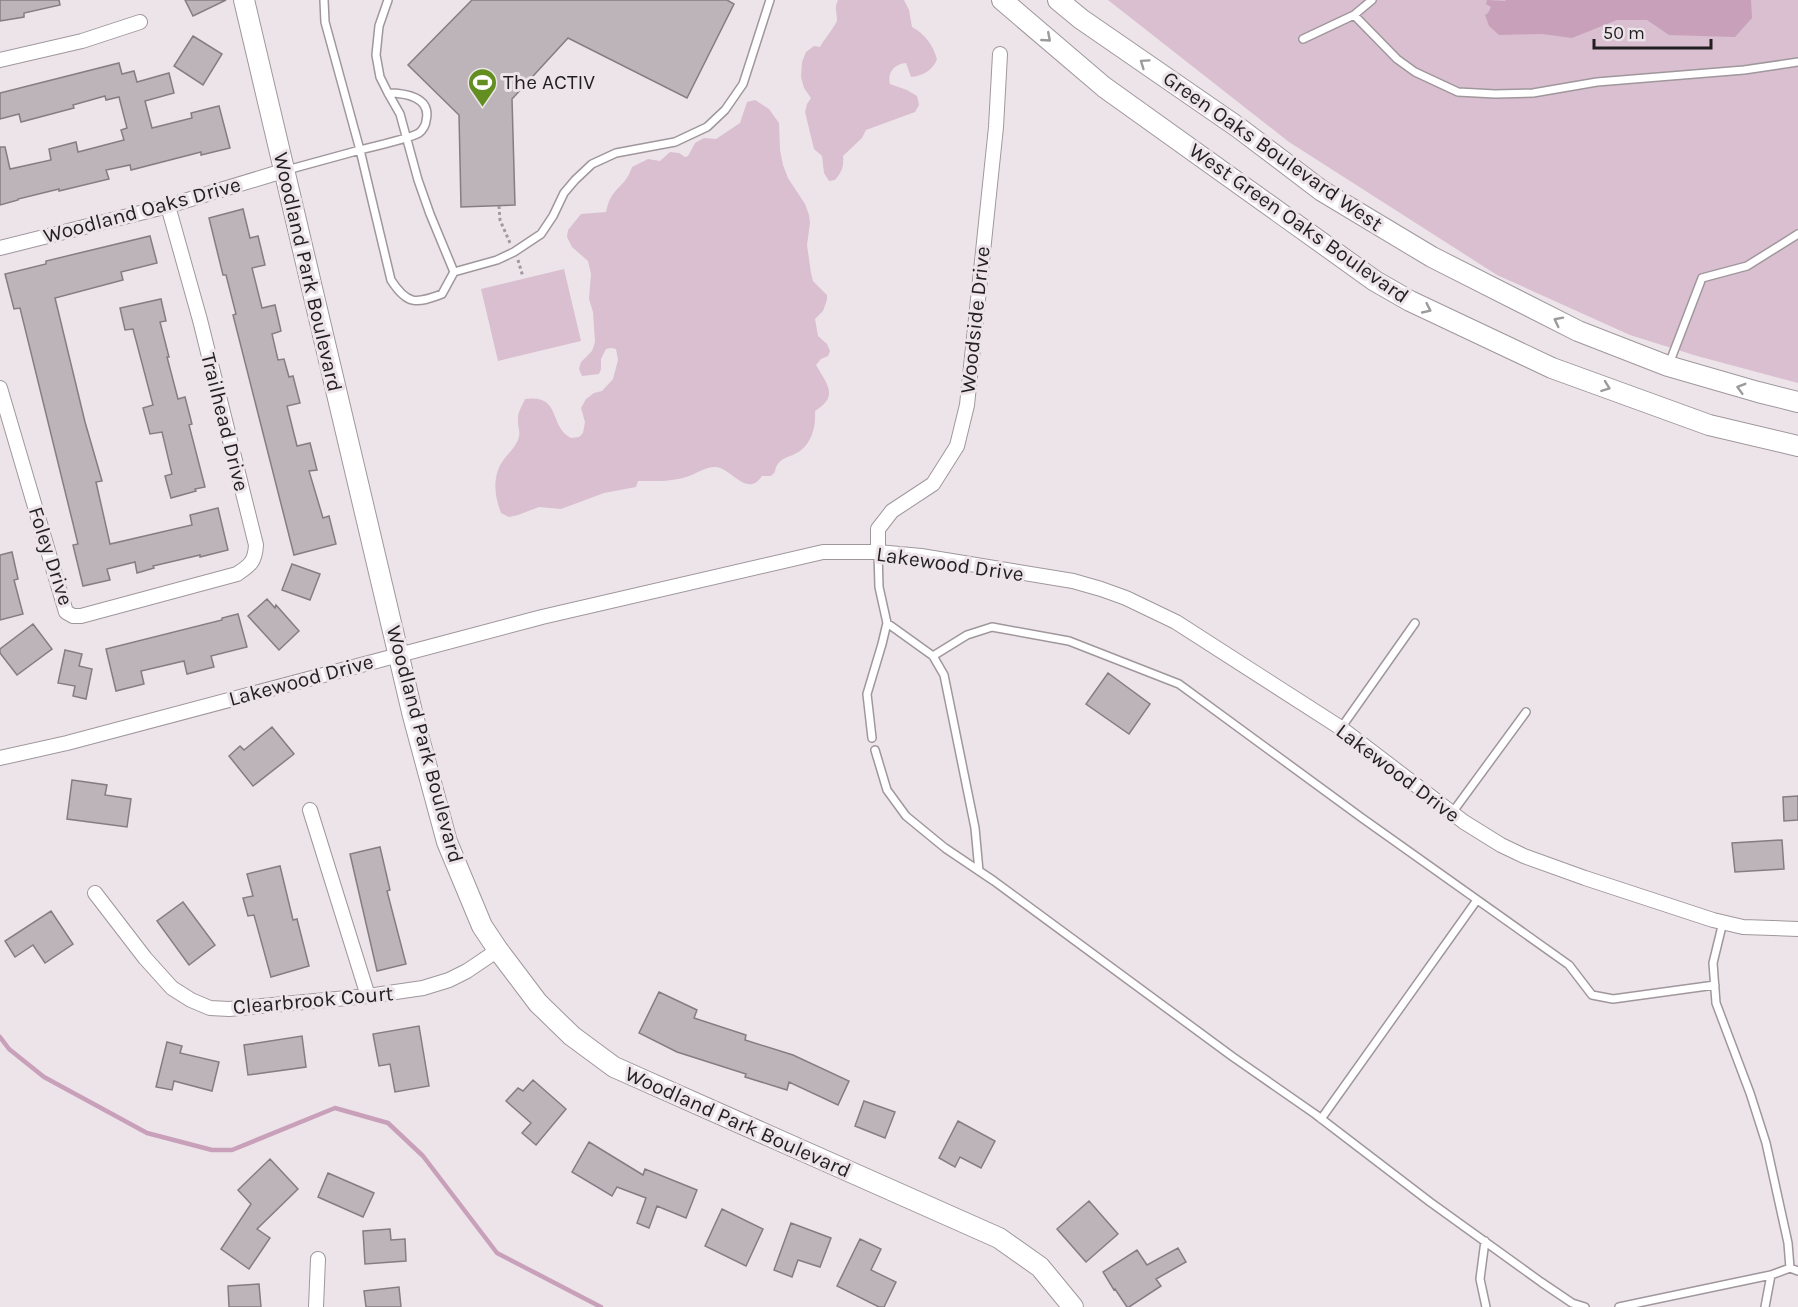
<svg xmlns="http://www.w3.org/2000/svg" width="1798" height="1307" viewBox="0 0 1798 1307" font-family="Karla,sans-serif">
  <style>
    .green { fill: #d9bfcf }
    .water { fill: #c8a0b9 }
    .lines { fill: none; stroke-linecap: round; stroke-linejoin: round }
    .stream { stroke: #c8a0b9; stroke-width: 4.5 }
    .building { fill: #bcb4b9; stroke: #857d82; stroke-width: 1.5 }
    .lane-casing { stroke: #9f979c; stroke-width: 10 }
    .street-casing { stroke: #9f979c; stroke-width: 16 }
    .secondary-casing { stroke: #9f979c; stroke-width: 22 }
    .path { stroke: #a0999e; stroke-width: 3; stroke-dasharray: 3 3; stroke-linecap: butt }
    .lane { stroke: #fff; stroke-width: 7 }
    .street { stroke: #fff; stroke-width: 14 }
    .secondary { stroke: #fff; stroke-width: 20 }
    .oneway { stroke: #9c9a9b }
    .labels { text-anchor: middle; stroke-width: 6; stroke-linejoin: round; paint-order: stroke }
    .poi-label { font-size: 21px; fill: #221f21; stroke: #ede4ea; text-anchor: start }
    .street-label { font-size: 21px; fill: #221f21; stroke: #ede4ea }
  </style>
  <rect width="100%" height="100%" fill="#ede4ea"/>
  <!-- green -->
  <path class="green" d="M838,0H904L909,10L912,27C925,34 933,45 937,59C933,70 923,76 911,77L906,63C894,64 887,73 890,84L907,90L917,96L919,105L915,112L866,130L862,138L843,156C844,166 842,172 835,180L829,181L824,173L822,156L814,149L805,112L807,104L811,98L804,88L801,77L802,62L806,52L814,46L820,47C823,41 837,24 837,20C837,12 834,8 838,0Z
    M1108,0H1798V383L1697,356L1630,335L1497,275L1289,142Z
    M755,100L769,109L779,123L780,150L783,165L788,178L805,204L809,215L810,223L807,245L811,273L813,281L827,295V300L823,311L815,319L818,336L827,344L830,351L828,356L821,359L816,365C826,383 840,396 815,411C816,426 812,442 800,451C790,458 777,457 775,472L771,476H762C747,499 731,467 715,467C705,467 698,473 689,476C673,482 655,481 638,481L636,487L604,493L561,509L539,507L518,515L509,517L501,513C494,495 492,475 504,459C509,453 515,447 518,440C521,432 518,429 518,421C517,413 522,406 525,399C562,394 548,426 571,438L579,437L583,433L585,422L581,408L586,399L594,393L602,391L613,379L618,360L616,349L611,348L606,349L601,359V369L599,374L582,376L579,369L581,362L592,351L595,342L593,312L589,299L591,274L588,261L572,247L567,237L568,230L581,214L606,212C611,186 625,189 632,167L648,159L660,161L670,152L679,153L685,157L688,156L695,143L704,138L716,139L740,123L747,102Z
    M564,269L581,341L498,361L481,289Z"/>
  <!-- water -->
  <path class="water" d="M1487,0L1505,1L1506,0H1751L1752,18L1735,37L1669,35L1647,20H1617L1572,38L1542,34L1499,35L1489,26L1485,15L1488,13L1491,7L1486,4Z"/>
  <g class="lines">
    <!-- stream -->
    <path class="stream" d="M0,1037L9,1049L44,1077L147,1133L212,1150H232L335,1108L388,1123L423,1156L497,1253L601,1307"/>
  </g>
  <!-- building -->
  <path class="building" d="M0,0H59L60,5L24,13V17L0,21Z
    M185,0H226L193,16Z
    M472,0H727L734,4L687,98L568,38L512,99L515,205L461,207L459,115L408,65Z
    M193,36L222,54L203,85L174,66Z
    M119,63L122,74L134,71L137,82L169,73L174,93L145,101L152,128L192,118L191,113L219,106L230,148L201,155V152L131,170L130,165L106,170L109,179L59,191V189L18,199V200L0,205V147H5L10,169L51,160L49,149L76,142L78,152L124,140L121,130L127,128L119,97L106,100L105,96L73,105L74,108L21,122L19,114L0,119V93Z
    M243,209L250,238L258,236L265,265L252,268L262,308L275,305L281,331L272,334L278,360L284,359L289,377L293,376L300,403L287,406L297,446L310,443L317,470L309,471L323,518L329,516L336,544L294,555L233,315L236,314L226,275H223L209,218Z
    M150,236L157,263L121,272L123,280L55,298L85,422L102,481L96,482L110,544L192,525L190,515L218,508L228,550L200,557V555L153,566L154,568L137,573L135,562L107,569L110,580L83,586L73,545L78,544L20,308L14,309L5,274L46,264V261Z
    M161,299L166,321L160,322L169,357H167L178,399L185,397L192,424L189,425L205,487L195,489L196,491L171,498L165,476L172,474L162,432L150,434L143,408L153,405L133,329L125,330L120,308Z
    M12,552L18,579L14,580L23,614L0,620V555Z
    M292,564L320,574L310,600L282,590Z
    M267,599L275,608L276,605L299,631L279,650L248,616Z
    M238,614L247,647L211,656L214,667L187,674L184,661L141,671L144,684L116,691L106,649L222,620V618Z
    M33,624L52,649L17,675L0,653V649Z
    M65,650L82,654L79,666L92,669L86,699L73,696L75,686L58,683Z
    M1108,673L1150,704L1129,734L1086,704Z
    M272,727L294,754L253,786L229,756L240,746L244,750Z
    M72,780L107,785L105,795L131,799L127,827L67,819Z
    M1798,796V820L1784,821L1783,797Z
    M1782,840L1784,869L1735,872L1732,843Z
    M380,847L390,890L387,891L406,964L377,971L350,854Z
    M280,866L293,920L297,919L309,966L271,977L254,915L248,916L243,898L253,896L247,874Z
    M183,902L215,945L189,965L157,921Z
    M51,911L73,944L45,963L33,945L15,957L5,941Z
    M659,992L697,1010L694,1018L746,1035L745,1040L793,1055L849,1081L838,1105L789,1082L787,1090L745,1077L746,1074L677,1052L639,1033Z
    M419,1026L429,1086L395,1092L390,1064L379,1066L373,1034Z
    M302,1036L306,1067L248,1075L244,1045Z
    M167,1042L182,1046L180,1053L219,1062L212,1091L174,1081L172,1090L156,1087Z
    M533,1080L566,1109L536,1145L522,1133L531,1123L506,1101L518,1088L523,1091Z
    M864,1101L895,1112L885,1138L855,1126Z
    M958,1121L995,1141L981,1168L960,1157L955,1167L939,1158Z
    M589,1142L643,1175L645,1169L697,1190L686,1218L657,1206L649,1228L637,1223L646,1198L617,1187L612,1196L572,1172Z
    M270,1159L298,1189L257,1229L270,1238L249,1269L221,1249L251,1204L238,1190Z
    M328,1173L374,1193L363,1217L318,1197Z
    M1089,1201L1118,1234L1086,1262L1057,1229Z
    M722,1209L763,1229L746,1266L705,1246Z
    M791,1223L831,1238L820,1267L798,1260L792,1277L774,1270Z
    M390,1229L391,1240L405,1239L406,1261L365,1264L363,1231Z
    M860,1239L881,1249L871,1270L896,1282L884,1307H879L837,1286Z
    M1178,1248L1186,1262L1156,1279L1161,1286L1129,1307H1127L1115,1289L1114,1290L1103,1272L1137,1250L1147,1265Z
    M259,1284L261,1307H229L228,1286Z
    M399,1287L401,1307H366L364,1291Z"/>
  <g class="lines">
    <defs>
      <path id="lane" d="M1354,15L1372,0
        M1303,39L1354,15L1397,59L1415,72L1458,92L1495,94L1533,93L1597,82L1744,70L1798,62
        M388,93C405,93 432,97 426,121C426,124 423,130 419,133C411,138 372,147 360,150L391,280C407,305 416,304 442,294L454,272L430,214L418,180L400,114L388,93L380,77L376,55L379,26L388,0
        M287,170L360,150L325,22L324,0
        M454,272L497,260L514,252L541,234L553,216L564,193L575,180L592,164L616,153L675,142L707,127L725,110L743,84L770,0
        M1669,364L1702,278L1747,266L1798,234
        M887,623L933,656L944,675L975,828L979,871
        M933,656L967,635L992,627L1069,641L1179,684L1362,818L1569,965L1592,995L1613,999L1715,985
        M1341,728L1415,623
        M872,738L867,694L882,644L887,623L879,587L878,552
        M875,750L887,790L906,816L945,848L994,881L1233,1057L1315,1114L1430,1202L1541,1282L1572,1303L1585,1307
        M1452,813L1526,712
        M1321,1119L1477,900
        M1485,1241L1480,1279L1486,1307
        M1790,1268L1798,1271
        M1619,1307L1771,1275L1790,1268L1788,1243L1766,1143L1750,1093L1716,1003L1713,963L1723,922
        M1765,1307L1771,1275"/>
      <path id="street" d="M0,60L82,41L140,22
        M0,248L168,206L283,171
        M0,388L66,612L73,616H81L237,574C251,565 255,561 256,545L200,320L168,206
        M878,552V529L892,511L933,484L957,446L967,405L996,127L1000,54
        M0,758L67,743L542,617L823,552H878L921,556L1073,581L1101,589L1126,598L1176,622L1341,728L1464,822L1501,845L1524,856L1585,878L1713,920L1743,927L1798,929
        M310,810L368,996
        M95,893L145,958L172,988L191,1000L210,1008L229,1009L368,996L423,988L449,980L467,971L498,950
        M316,1307L318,1259"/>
      <path id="secondary" d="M244,0L413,716L447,842L482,926L498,950L538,1003L572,1036L614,1067L999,1238L1040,1267L1073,1307
        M1002,0L1104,87L1375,281L1410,301L1552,368L1709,425L1798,446
        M1058,0L1081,19L1239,128L1322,191L1432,257L1578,331L1668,366L1758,392L1798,402"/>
    </defs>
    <!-- lane casing -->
    <use href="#lane" class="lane-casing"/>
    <!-- street casing -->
    <use href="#street" class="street-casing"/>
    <!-- secondary casing -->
    <use href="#secondary" class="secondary-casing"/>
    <!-- path -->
    <path class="path" d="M499,206L500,220L510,243
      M518,260L523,277"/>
    <!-- lane -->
    <use href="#lane" class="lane"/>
    <!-- street -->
    <use href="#street" class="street"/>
    <!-- secondary -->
    <use href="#secondary" class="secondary"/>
  </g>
  <!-- one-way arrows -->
  <defs><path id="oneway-chevron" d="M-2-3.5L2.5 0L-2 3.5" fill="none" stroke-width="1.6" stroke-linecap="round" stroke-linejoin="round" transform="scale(1.5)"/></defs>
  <g class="oneway">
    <use href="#oneway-chevron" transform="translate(1047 38) rotate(41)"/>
    <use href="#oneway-chevron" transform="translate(1144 63) rotate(-145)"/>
    <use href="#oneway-chevron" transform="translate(1427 309) rotate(25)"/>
    <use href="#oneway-chevron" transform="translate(1558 321) rotate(-153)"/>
    <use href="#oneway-chevron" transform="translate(1606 387) rotate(20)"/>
    <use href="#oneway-chevron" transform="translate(1741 388) rotate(-164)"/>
  </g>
  <!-- icons -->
  <defs>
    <symbol id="stadium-pin" viewBox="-11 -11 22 30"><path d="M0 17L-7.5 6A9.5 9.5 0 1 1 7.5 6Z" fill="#638f21" stroke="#ede4ea"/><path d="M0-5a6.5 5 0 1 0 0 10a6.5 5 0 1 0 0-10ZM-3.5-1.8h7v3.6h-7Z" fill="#fff"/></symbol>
  </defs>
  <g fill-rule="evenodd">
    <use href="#stadium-pin" x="466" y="66" width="33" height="45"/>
  </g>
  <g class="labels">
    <!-- poi labels -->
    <g class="poi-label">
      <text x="503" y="89">The ACTIV</text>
    </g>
    <!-- street labels -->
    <g class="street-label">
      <text transform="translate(1273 151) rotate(35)" y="7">Green Oaks Boulevard West</text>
      <text transform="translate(142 210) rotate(-15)" y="7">Woodland Oaks Drive</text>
      <text transform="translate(1299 223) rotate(35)" y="7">West Green Oaks Boulevard</text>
      <text transform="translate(308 272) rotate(77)" y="7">Woodland Park Boulevard</text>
      <text transform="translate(975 320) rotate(-84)" y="7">Woodside Drive</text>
      <text transform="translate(225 422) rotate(76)" y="7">Trailhead Drive</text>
      <text transform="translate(51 556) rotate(72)" y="7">Foley Drive</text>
      <text transform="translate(950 564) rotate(8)" y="7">Lakewood Drive</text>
      <text transform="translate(301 680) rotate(-15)" y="7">Lakewood Drive</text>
      <text transform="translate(425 744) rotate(75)" y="7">Woodland Park Boulevard</text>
      <text transform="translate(1398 773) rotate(37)" y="7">Lakewood Drive</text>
      <text transform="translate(313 1000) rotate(-5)" y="7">Clearbrook Court</text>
      <text transform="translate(738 1122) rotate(24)" y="7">Woodland Park Boulevard</text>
    </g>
  </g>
  <!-- scale -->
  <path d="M1594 39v9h117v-9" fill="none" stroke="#221f21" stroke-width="3"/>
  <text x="1603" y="39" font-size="18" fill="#221f21" stroke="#ede4ea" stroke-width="4.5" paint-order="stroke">50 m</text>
</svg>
